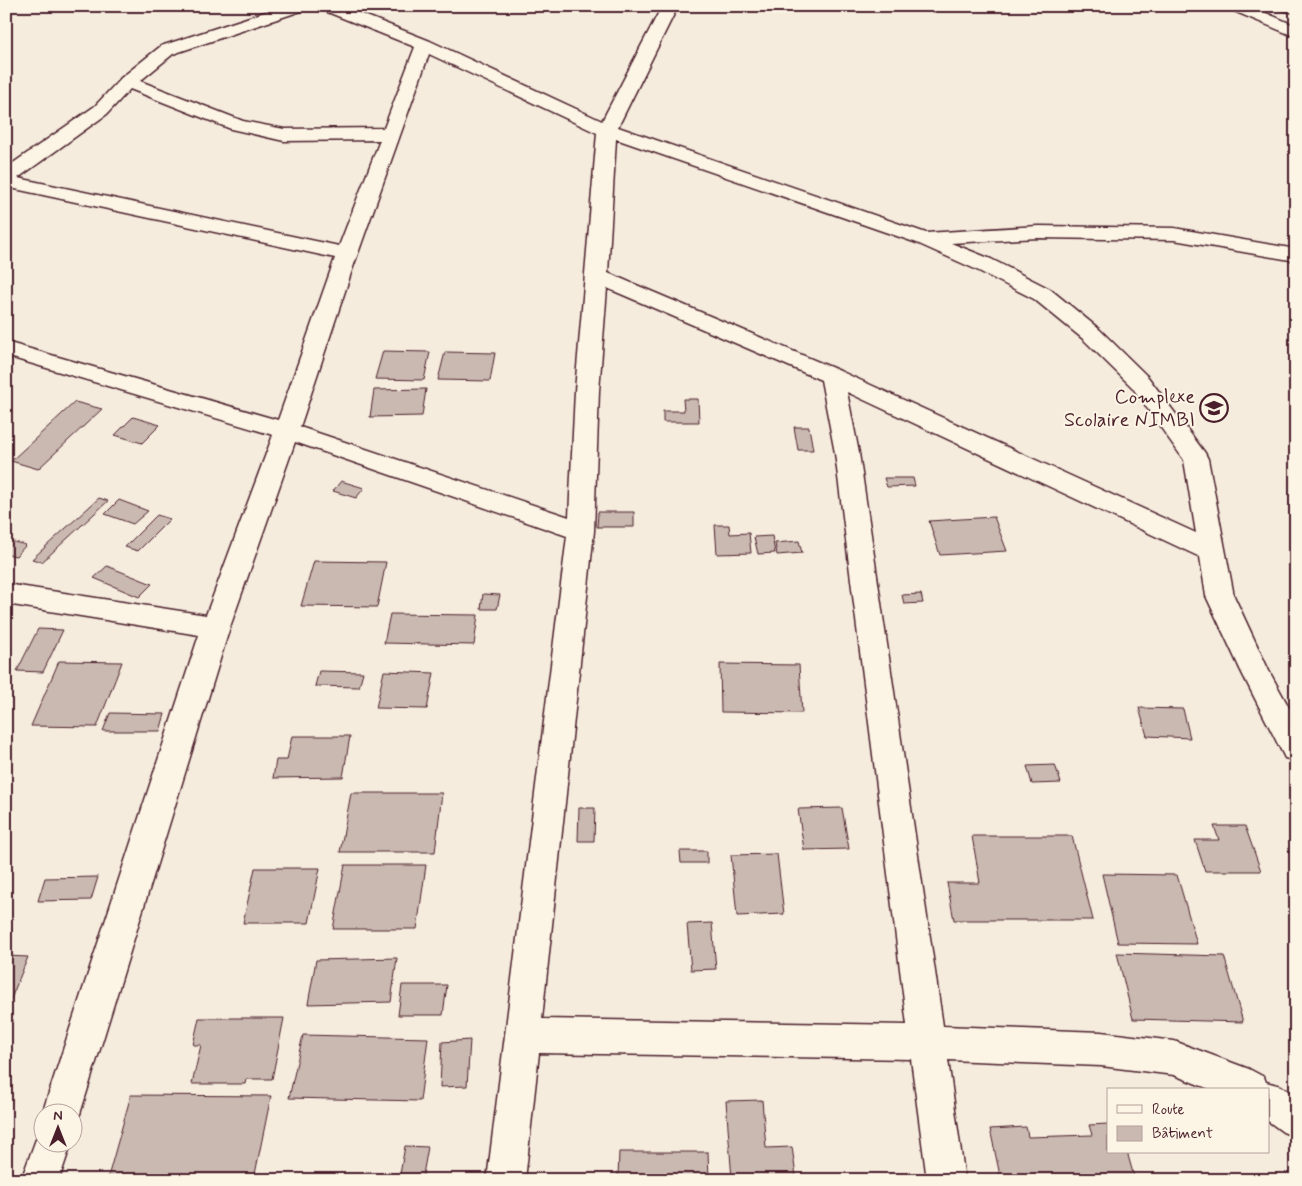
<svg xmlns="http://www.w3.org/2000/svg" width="1302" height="1186" viewBox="0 0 1302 1186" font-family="Mynerve,sans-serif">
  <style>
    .building { fill: #cab9b1; stroke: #4a1f2b }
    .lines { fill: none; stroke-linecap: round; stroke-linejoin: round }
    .minor-casing { stroke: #4a1f2b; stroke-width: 3 }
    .minor { fill: #fcf5e5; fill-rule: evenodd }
    .labels { text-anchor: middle; stroke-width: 4; stroke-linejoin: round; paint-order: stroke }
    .poi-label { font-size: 20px; fill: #4a1f2b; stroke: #fcf5e5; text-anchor: end }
  </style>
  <rect width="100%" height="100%" fill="#f5ecde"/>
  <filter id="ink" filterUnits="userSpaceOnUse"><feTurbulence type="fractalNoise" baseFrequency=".02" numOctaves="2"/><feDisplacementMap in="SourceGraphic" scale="10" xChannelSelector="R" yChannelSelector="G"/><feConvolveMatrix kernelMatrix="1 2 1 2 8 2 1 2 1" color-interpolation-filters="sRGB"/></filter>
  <g filter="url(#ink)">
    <!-- building -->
    <path class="building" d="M383,351L430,352L424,380L375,379Z
      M445,352L495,353L490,381L438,380Z
      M426,389L422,416L370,417L374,390Z
      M683,399H698L699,422H663V411H684Z
      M75,402L102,409L38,469L11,461Z
      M133,417L160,425L142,443L115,435Z
      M794,427H809L813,450H798Z
      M884,478H913L915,486L887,487Z
      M341,481L364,488L356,498L333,491Z
      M99,498L108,501L42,562L32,559Z
      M119,500L148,511L133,524L105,514Z
      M598,512H634V527H597Z
      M157,515L170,519L138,551L125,547Z
      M994,517L1007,551L940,555L929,521Z
      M715,525H729L730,534L749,533L751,553L717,554Z
      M772,536L775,553L758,554L754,537Z
      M6,540L26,545L16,556L6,554Z
      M799,541L802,553L777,555L775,543Z
      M314,561L386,562L377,607L301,606Z
      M107,566L152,584L139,597L94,578Z
      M483,594L500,595L497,609H481Z
      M921,594L923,603L904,604L902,595Z
      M390,614L478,615L474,645L384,643Z
      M38,629L63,630L43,672L17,671Z
      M59,661L122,662L97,727L31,726Z
      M720,664L799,665L802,713L721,712Z
      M319,671L363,672L359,687L315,686Z
      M384,671L434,673L427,709L376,708Z
      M1139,708L1183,709L1190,738L1147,736Z
      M110,713L165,714L160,731H103Z
      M292,736H350L343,777L273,778L276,760H287Z
      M1055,765L1061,783L1032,784L1027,766Z
      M351,793H442L435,852H340Z
      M579,808H595L594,841H578Z
      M842,808L849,849L804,850L798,809Z
      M1214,826H1245L1261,871H1205L1195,840H1219Z
      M972,836H1072L1093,920H954L947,883H980Z
      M680,851H707V863H681Z
      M777,854L784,914L737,916L731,855Z
      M345,865H426L417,929H333Z
      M255,868H320L309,923H243Z
      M1102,874L1177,875L1197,944L1118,943Z
      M98,877L91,900L38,901L45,878Z
      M712,923L716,969L691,970L687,924Z
      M1117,953L1224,956L1243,1022L1133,1019Z
      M6,956L28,957L6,1011Z
      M397,958L391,1002L308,1004L316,960Z
      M402,985H447L443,1015H398Z
      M199,1018H284L272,1079H246L245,1084H192L201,1045H193Z
      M303,1035L428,1038L420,1101L289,1098Z
      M470,1040L467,1086L440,1087L442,1042Z
      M131,1095L271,1096L254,1179L108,1177Z
      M762,1100L766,1148L792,1147L796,1176L732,1179L726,1101Z
      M1108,1124V1152H1127L1135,1180H1001L990,1129L1026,1127L1028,1137L1092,1135L1089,1125Z
      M405,1146L428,1147L422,1180H399Z
      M619,1152H708L709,1178H618Z"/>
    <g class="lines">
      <defs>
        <path id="minor" d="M283,6H309L307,9L173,54L140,81L243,121L284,129L384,128L415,47L320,9L318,6H341L430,41L602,121L662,6H678L618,127L926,233L1038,226L1174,228L1296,249V261L1174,240L1038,238L951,243L991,259L1050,289L1099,329L1148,377L1205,453L1208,459L1234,596L1269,671L1296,720V761L1285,758L1241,671L1206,596L1200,557L847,392L859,453L943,1026L1101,1032L1174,1041L1249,1069L1264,1077L1266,1082L1281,1086L1296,1097V1137L1283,1132L1268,1121V1090H1212L1174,1075L1101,1066L948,1060L965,1180H927L911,1059L539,1053L525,1180H487L567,536L295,442L230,627L80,1114L72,1128V1114H42L199,635L6,604V584L206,615L273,435L6,356V342L278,420L335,258L6,187V168L95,106L121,78L161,46ZM429,54L597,133L575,391L569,517L300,427L351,273ZM130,89L231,129L284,141L380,140L339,246L18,178L107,114ZM616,139L917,243L975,269L1034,299L1083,339L1132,387L1184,460L1196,533L840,371L608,273ZM607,288L821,380L835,453L907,1025L542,1019L594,531L599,391Z
          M1227,6H1250L1296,26V37L1229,9Z
          M1276,6H1296V13L1278,9Z
          M42,1129V1144H71L59,1180H21L39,1131Z"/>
      </defs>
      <!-- minor casing -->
      <use href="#minor" class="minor-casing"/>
      <!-- minor -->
      <use href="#minor" class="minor"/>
    </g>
  </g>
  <!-- icons -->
  <defs>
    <symbol id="school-ring" viewBox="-11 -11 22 22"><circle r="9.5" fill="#fcf5e5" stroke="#4a1f2b" stroke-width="1.5"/><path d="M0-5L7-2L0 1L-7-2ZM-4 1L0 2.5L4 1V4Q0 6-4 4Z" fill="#4a1f2b"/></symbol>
  </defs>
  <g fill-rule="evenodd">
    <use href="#school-ring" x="1198" y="392" width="32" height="32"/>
  </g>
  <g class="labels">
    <!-- poi labels -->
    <g class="poi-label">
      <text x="1195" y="403">Complexe<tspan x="1195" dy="23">Scolaire NIMBI</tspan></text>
    </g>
  </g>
  <!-- margin -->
  <rect width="1302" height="1186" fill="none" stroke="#fcf5e5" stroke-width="25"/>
  <rect x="12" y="12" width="1277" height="1161" fill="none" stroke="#4a1f2b" stroke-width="2" filter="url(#ink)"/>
  <!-- legend -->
  <rect x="1107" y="1088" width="162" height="65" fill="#fcf5e5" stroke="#b59f9b"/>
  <rect x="1117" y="1105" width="25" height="8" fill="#fcf5e5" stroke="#b59f9b"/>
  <text x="1152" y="1114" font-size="15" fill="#4a1f2b">Route</text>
  <rect x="1117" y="1126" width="25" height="15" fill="#cab9b1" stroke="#b59f9b"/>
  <text x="1152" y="1138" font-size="15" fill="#4a1f2b">Bâtiment</text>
  <!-- north arrow -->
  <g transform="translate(58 1128)"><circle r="24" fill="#fcf5e5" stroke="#b59f9b"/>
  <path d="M0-4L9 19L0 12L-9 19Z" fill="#4a1f2b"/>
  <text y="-8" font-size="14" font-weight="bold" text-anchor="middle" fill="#4a1f2b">N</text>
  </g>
</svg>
